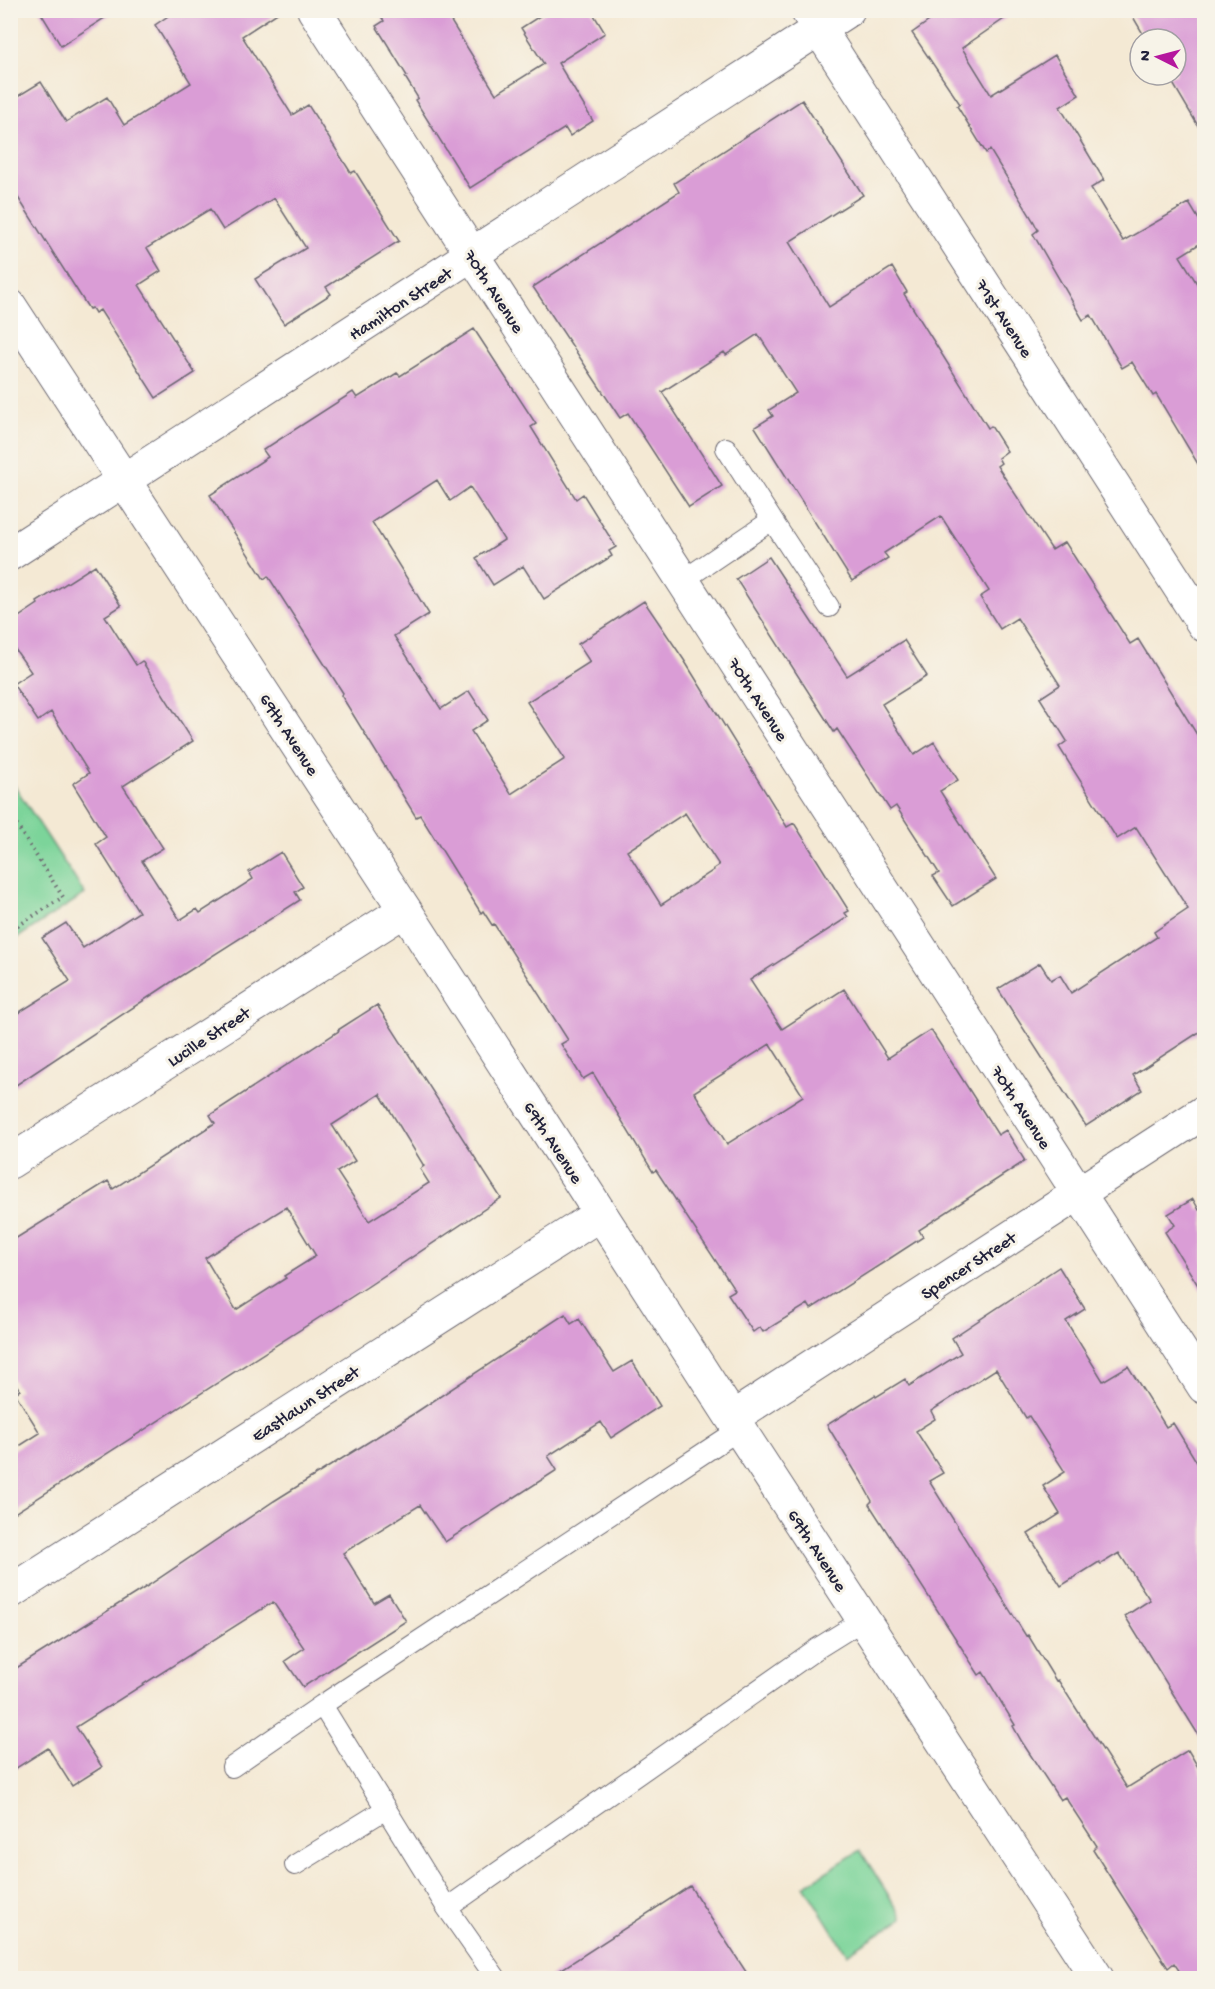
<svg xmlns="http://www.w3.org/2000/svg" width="1215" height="1989" viewBox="0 0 1215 1989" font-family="'Gochi Hand',sans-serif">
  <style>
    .green { fill: #7bd49a; stroke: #4e7b6a; stroke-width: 1.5 }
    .building { fill: #da9dd6; fill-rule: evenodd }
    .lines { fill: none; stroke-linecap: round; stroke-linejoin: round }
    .lane-casing { stroke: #6c6871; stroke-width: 22 }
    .street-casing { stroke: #6c6871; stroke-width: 35 }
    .path { stroke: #6c6871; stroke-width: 4; stroke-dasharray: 1.5 4.5; stroke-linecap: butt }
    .lane { stroke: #fff; stroke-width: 20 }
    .street { stroke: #fff; stroke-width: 33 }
    .labels { text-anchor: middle; stroke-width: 6; stroke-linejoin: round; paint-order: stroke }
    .street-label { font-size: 18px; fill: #22223b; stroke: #f7f3e8 }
  </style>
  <rect width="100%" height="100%" fill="#f7f3e8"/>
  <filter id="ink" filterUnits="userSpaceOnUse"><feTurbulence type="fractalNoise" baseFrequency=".0167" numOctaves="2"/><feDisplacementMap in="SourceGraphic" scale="12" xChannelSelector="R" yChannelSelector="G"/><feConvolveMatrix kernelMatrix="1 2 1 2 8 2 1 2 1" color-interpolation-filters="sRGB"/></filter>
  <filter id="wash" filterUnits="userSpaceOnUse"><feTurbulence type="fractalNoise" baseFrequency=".008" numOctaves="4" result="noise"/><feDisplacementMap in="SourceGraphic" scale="24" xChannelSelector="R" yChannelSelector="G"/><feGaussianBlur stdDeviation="1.35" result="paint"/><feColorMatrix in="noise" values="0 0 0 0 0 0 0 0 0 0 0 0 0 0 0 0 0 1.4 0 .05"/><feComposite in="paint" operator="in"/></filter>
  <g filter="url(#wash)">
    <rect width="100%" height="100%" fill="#f4e9d4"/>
    <!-- green -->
    <path class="green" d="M10,779L85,894L11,942H10Z
      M860,1850L903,1918L847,1954L804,1886Z"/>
    <g id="blocks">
      <!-- building -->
      <path class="building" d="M39,10H117L61,46Z
        M177,10H282L242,36L292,115L308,105L351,173L355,171L399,241L326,287L331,294L284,324L255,279L306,248L274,198L223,230L210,209L147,248L161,271L139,285L195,373L156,398L100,310L95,313L92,308L89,309L10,185V101L41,82L66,122L107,97L124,125L191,83L155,25Z
        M377,10H444L496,94L544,64L521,28L549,10H591L605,33L558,63L593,121L570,136L565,128L470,188L415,100L418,98L405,77L407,76L376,26L384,21Z
        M945,10H1017L962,48L991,95L1055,55L1079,95L1060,107L1104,180L1091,188L1123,241L1189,203L1204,228V241L1180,256L1204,295V474L1156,394L1153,396L1132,362L1122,368L1091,315L1083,320L1033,234L1038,230L1034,222L990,150L986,153L957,106L960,104L912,33Z
        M1129,10H1204V136L1168,75H1176V39H1146Z
        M802,100L863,195L789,242L829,307L892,267L907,292L904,294L988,428L991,426L1007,451L998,458L1001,463L997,466L1052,550L1065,542L1130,644L1138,639L1204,746V1029L1133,1075L1142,1090L1086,1126L998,989L1040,963L1051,980L1060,975L1071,993L1157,937L1154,932L1188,909L1136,827L1117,839L1059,747L1067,741L1040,698L1060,685L1017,618L1000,629L980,597L989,591L941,516L884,553L888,558L852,581L755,427L773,416L769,410L796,393L758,334L726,355L724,352L662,392L722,486L689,507L628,413L620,418L533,287L679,192L674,183Z
        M474,329L536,424L531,427L576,499L583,494L616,547L609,551L612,556L544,599L523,566L493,585L476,558L504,540L470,487L450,501L437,480L372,522L429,614L394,636L441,709L469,691L488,720L471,731L511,794L565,759L527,702L590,662L578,644L644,601L684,660L787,827L794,823L849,911L845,913L848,917L750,980L782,1029L844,989L888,1058L931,1030L998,1135L1006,1130L1025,1161L919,1230L923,1237L889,1259L811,1309L808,1304L763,1332L760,1327L753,1332L728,1294L735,1290L656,1170L653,1172L593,1073L583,1079L561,1044L568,1040L494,924L492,925L483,911L481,913L420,815L416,817L341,695L343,693L268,576L264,579L210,495L268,457L263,450L353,392L357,398L397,373L400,376ZM685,813L719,865L713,869L714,870L661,905L627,851ZM770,1044L803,1096L727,1144L694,1092Z
        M769,557L847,676L904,640L927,676L882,704L914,755L934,742L958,780L940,791L996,879L953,906L933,876L939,873L896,806L890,810L837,729L834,732L736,579Z
        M95,565L121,606L105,616L136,665L142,661L193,741L123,786L163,848L142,861L180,920L197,909L200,913L253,879L249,872L281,852L303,887L295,892L300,900L176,979L10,1089V1018L70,981L42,938L66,923L83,948L139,912L96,844L106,837L73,784L89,773L51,712L38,721L13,684L31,672L10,642V623L38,604L37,602Z
        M377,1005L501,1198L367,1287L10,1516V1452L40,1433L15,1393L20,1390L10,1376V1242L108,1181L113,1189L215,1123L210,1115L339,1031L338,1030ZM380,1094L424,1166L420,1169L429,1183L369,1221L337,1172L355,1161L332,1125ZM286,1207L316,1256L284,1276L286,1278L236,1310L205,1258Z
        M1193,1199L1199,1210L1204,1207V1295L1165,1232L1175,1225L1168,1214Z
        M1059,1267L1085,1309L1066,1321L1103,1381L1128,1366L1166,1427L1173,1423L1204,1474V1744L1125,1616L1150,1600L1119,1553L1101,1564L1099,1562L1061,1586L1028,1534L1060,1514L1043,1486L1065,1472L1029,1416L1026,1418L996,1369L931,1411L935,1419L916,1431L943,1473L929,1481L1026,1636L1028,1635L1056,1681L1058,1680L1127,1788L1188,1750L1204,1777V1971L1193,1978H1184L1174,1963L1168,1968L1093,1850L1097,1846L1065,1797L1060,1800L1022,1742L1013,1726L1015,1725L983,1672L979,1675L869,1504L872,1501L861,1481L827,1425L875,1395L876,1397L905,1379L909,1386L961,1353L952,1338Z
        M565,1314L571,1324L579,1319L614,1372L632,1361L660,1406L611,1438L601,1422L548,1456L557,1470L445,1542L420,1505L343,1553L374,1603L389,1594L406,1621L303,1687L285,1661L304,1648L273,1602L76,1727L102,1767L72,1786L48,1748L10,1772V1672L149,1585L274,1501L415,1413Z
        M690,1886L750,1978H548Z"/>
    </g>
  </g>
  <g filter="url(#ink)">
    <use href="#blocks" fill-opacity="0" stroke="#6c6871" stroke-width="1.5"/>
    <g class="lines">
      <defs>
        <path id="lane" d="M772,520L829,607
          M682,581L772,520L726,448
          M232,1767L322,1705
          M295,1865L386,1809
          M447,1908L322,1705L740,1429
          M496,1978L447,1908L818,1648L863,1620"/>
        <path id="street" d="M314,10L1204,1387
          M808,12L1204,625
          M10,306L405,910L732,1418L1097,1978
          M10,554L848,10
          M10,1162L405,910
          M732,1418L1204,1112
          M10,1592L600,1214"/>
      </defs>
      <!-- lane casing -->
      <use href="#lane" class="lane-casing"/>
      <!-- street casing -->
      <use href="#street" class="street-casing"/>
      <!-- path -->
      <path class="path" d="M10,815L63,897L10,931"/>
      <!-- lane -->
      <use href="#lane" class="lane"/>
      <!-- street -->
      <use href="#street" class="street"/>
    </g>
  </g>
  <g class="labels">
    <!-- street labels -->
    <g class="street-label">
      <text transform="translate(495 291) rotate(57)" y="6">70th Avenue</text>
      <text transform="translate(400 303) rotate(-33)" y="6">Hamilton Street</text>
      <text transform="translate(1005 318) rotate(57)" y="6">71st Avenue</text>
      <text transform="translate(759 699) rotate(57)" y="6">70th Avenue</text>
      <text transform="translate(290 734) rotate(57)" y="6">69th Avenue</text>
      <text transform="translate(208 1036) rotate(-33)" y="6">Lucille Street</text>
      <text transform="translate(1022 1107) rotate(57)" y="6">70th Avenue</text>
      <text transform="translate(554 1142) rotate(57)" y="6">69th Avenue</text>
      <text transform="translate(968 1265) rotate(-33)" y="6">Spencer Street</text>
      <text transform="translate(305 1403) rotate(-33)" y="6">Eastlawn Street</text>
      <text transform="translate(818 1550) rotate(57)" y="6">69th Avenue</text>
    </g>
  </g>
  <!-- margin -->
  <rect width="1215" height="1989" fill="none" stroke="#f7f3e8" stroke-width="36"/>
  <!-- north arrow -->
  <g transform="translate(1158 57) rotate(276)"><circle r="28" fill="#f7f3e8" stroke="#a29fa3" stroke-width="1.5"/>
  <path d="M0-4.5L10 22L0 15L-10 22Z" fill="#b5179e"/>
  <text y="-9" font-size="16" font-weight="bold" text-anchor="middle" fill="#22223b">N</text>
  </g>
</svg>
